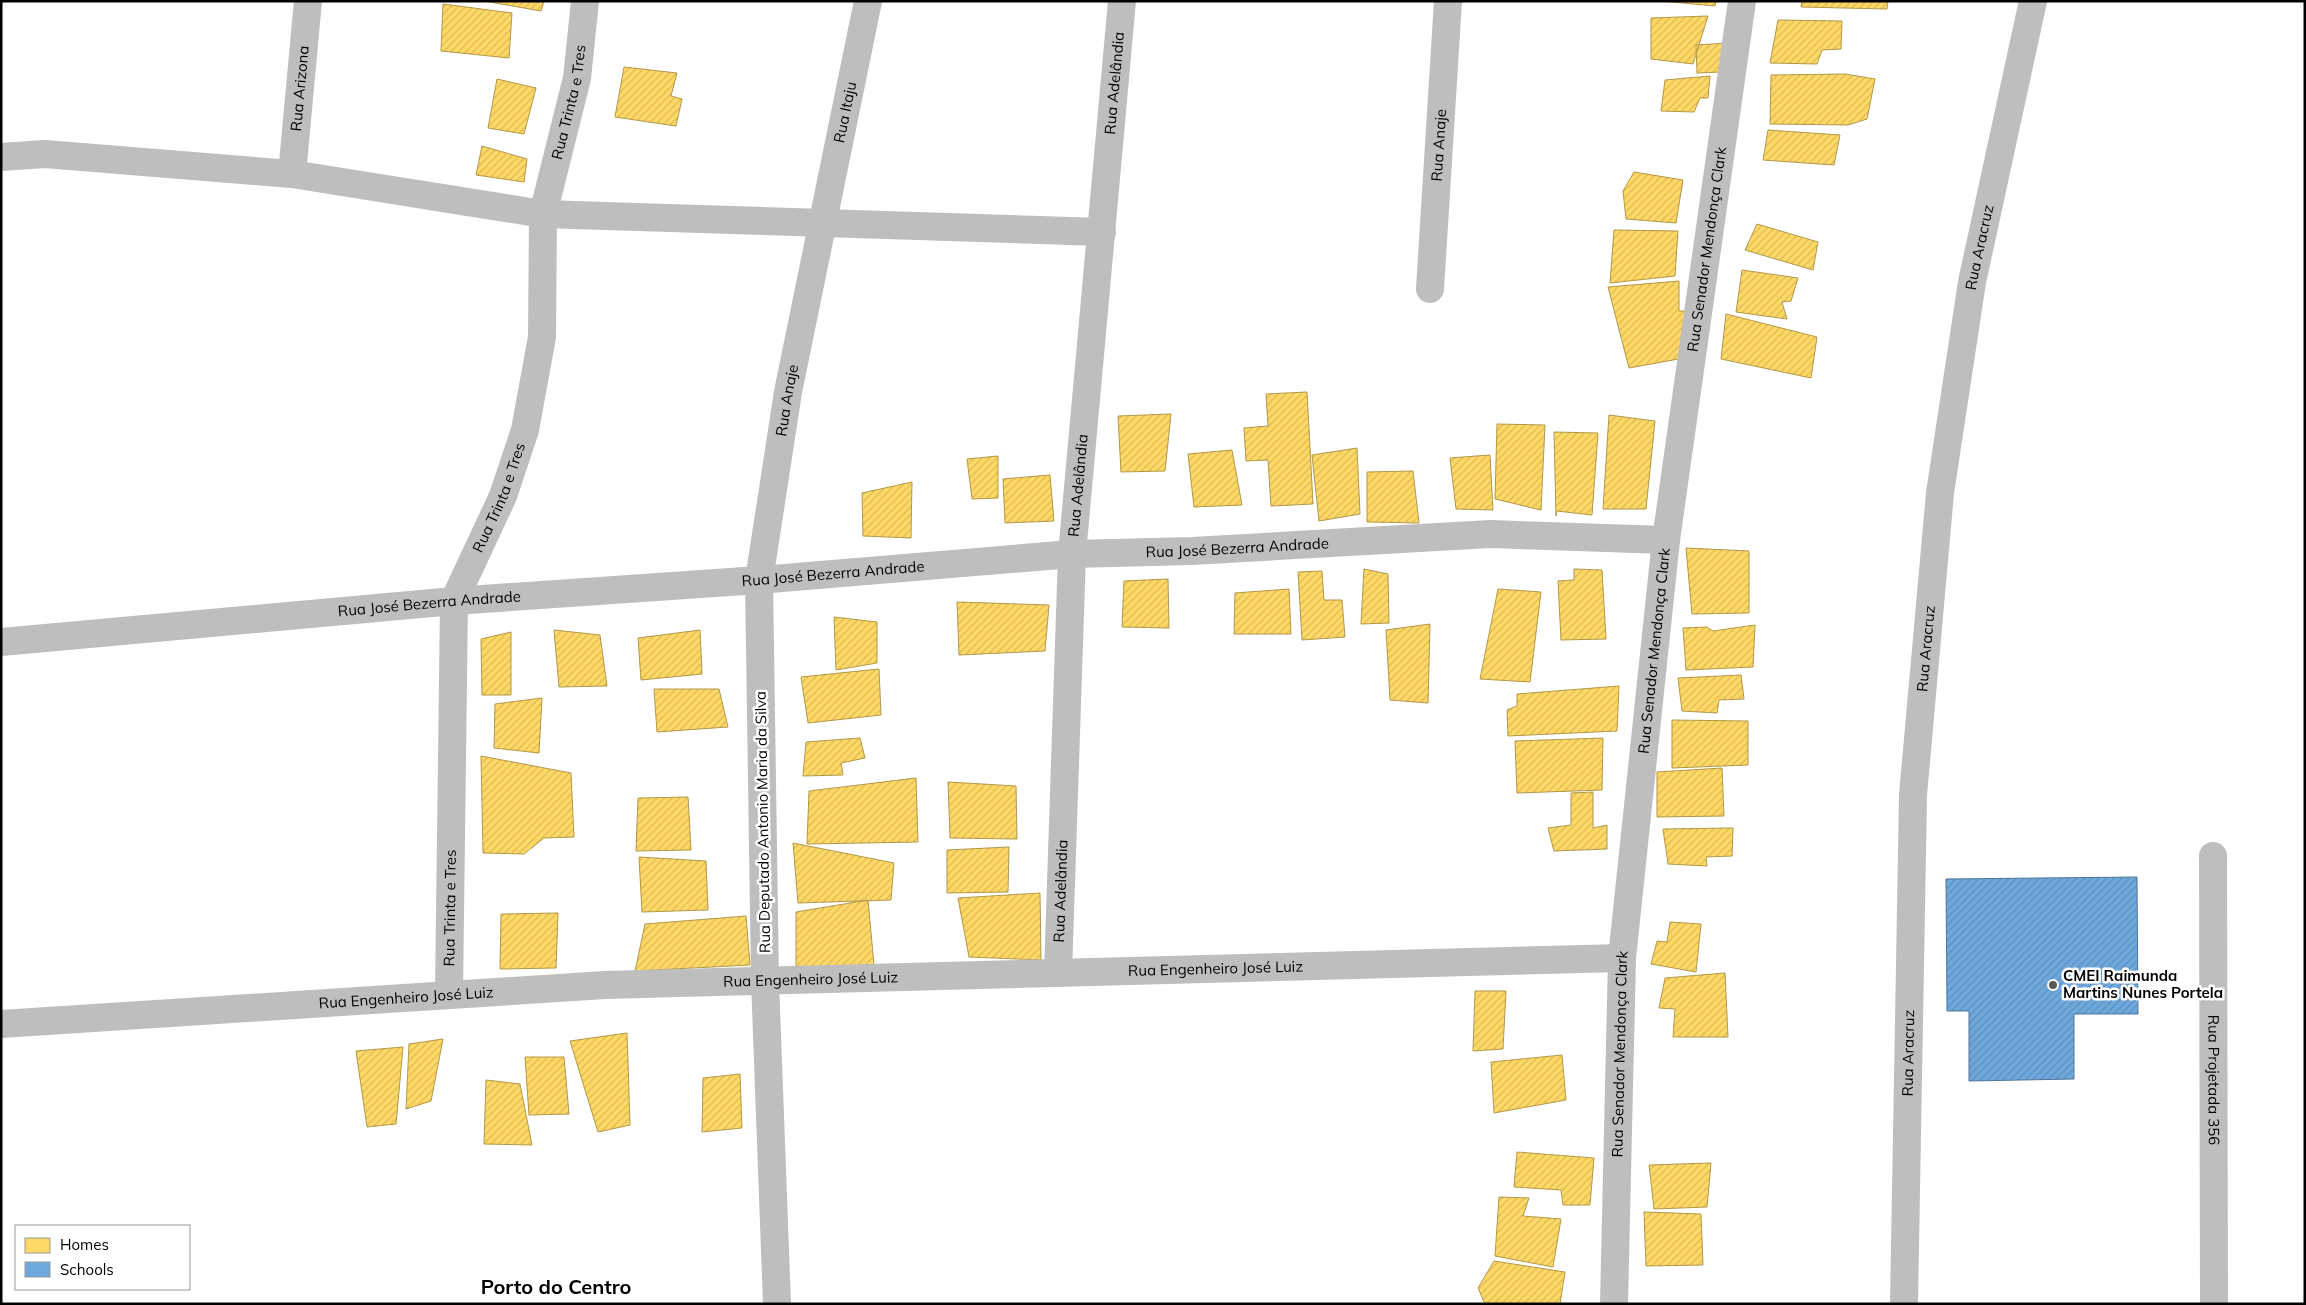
<svg xmlns="http://www.w3.org/2000/svg" width="2306" height="1305" viewBox="0 0 2306 1305" font-family="Mulish,sans-serif">
  <style>
    .homes { fill: url(#homes-hatch); stroke: #b29847 }
    .schools { fill: url(#schools-hatch); stroke: #4e769a }
    .lines { fill: none; stroke-linecap: round; stroke-linejoin: round }
    .minor { stroke: #bebebe; stroke-width: 28 }
    .poi-dot { fill: #595959; stroke: #fff; stroke-width: 2 }
    .labels { text-anchor: middle; stroke-width: 5; stroke-linejoin: round; paint-order: stroke }
    .street-label { font-size: 15px; fill: #000; stroke: #fff }
    .poi-label { font-size: 15px; font-weight: bold; fill: #000; stroke: #fff; text-anchor: start }
    .district-label { font-size: 20px; font-weight: bold; fill: #000; stroke: #fff }
  </style>
  <defs>
    <pattern id="homes-hatch" width="6" height="6" patternUnits="userSpaceOnUse" patternTransform="scale(1.25)"><rect width="6" height="6" fill="#ffd966"/><path d="M-1 1l2-2M0 6l6-6M5 7l2-2" fill="none" stroke="#d9b857"/></pattern>
    <pattern id="schools-hatch" width="6" height="6" patternUnits="userSpaceOnUse" patternTransform="scale(1.25)"><rect width="6" height="6" fill="#6fa8dc"/><path d="M-1 1l2-2M0 6l6-6M5 7l2-2" fill="none" stroke="#5e8fbb"/></pattern>
  </defs>
  <rect width="100%" height="100%" fill="#fff"/>
  <!-- homes -->
  <path class="homes" d="M484,1H544L541,11Z
    M1661,1H1716L1715,6Z
    M1802,1H1888L1887,9L1801,7Z
    M443,4L512,13L509,58L441,51Z
    M1708,16L1693,64L1651,59V18Z
    M1778,20L1842,21L1841,49L1822,50L1817,64L1770,63Z
    M1728,43L1722,72L1697,73L1696,45Z
    M624,67L677,73L671,96L682,99L676,126L615,117Z
    M1845,74L1875,79L1867,119L1848,125L1770,124L1771,75Z
    M1710,76L1708,98H1700L1694,112L1661,111L1665,80Z
    M497,79L536,88L524,134L488,128Z
    M1768,130L1840,135L1834,165L1763,160Z
    M482,146L527,159L524,182L476,175Z
    M1634,172L1683,180L1676,223L1626,219L1623,191Z
    M1757,224L1818,242L1813,270L1745,250Z
    M1614,230L1678,231L1675,276L1610,283Z
    M1742,270L1798,278L1791,301L1782,302L1787,319L1736,312Z
    M1679,281V311H1685L1684,358L1629,368L1608,287Z
    M1726,314L1817,337L1811,378L1721,359Z
    M1307,392L1313,504L1271,506L1268,460L1246,461L1244,428L1268,426L1266,394Z
    M1171,414L1165,471L1121,472L1118,416Z
    M1609,415L1655,421L1646,509H1603Z
    M1497,424L1545,425L1541,510L1495,499Z
    M1554,432L1598,433L1592,515L1557,511L1556,516Z
    M1357,448L1360,514L1319,521L1312,455Z
    M1232,450L1242,505L1194,507L1188,454Z
    M1490,455L1493,510L1456,509L1450,458Z
    M998,456V498L972,499L967,459Z
    M1413,471L1419,523L1367,522V472Z
    M1050,475L1054,521L1005,523L1003,479Z
    M912,482L911,538L863,536L862,493Z
    M1686,548L1749,551V613L1692,614Z
    M1364,569L1388,574L1389,623L1361,624Z
    M1574,569L1602,570L1606,639L1561,640L1558,581L1574,580Z
    M1322,571L1324,600H1342L1345,637L1302,640L1298,572Z
    M1168,579L1169,628L1122,627L1124,581Z
    M1289,589L1291,634H1234L1235,593Z
    M1498,589L1541,592L1530,682L1480,679Z
    M957,602L1049,605L1045,651L959,655Z
    M834,617L877,622V663L836,670Z
    M1430,624L1428,703L1390,700L1386,630Z
    M1755,625L1753,667L1686,670L1683,628L1707,627L1713,631Z
    M554,630L600,635L607,686L559,687Z
    M700,630L702,674L641,680L638,638Z
    M511,632V695H482L481,639Z
    M879,669L881,715L808,723L801,677Z
    M1741,675L1744,699L1719,700L1717,713L1682,711L1678,678Z
    M1619,686L1617,731L1508,736L1507,710L1517,706V694Z
    M654,689H719L728,727L657,732Z
    M542,698L539,753L494,748L495,704Z
    M1672,720L1748,721V765L1672,768Z
    M860,738L865,758L841,763L843,775L803,776L806,742Z
    M1603,738L1602,790L1517,793L1515,741Z
    M481,756L571,773L574,837L544,838L524,854L483,853Z
    M1722,768L1724,816L1657,817V772Z
    M916,778L918,842L807,844L809,791Z
    M948,782L1016,786L1017,839L950,838Z
    M1593,792V828L1607,825V849L1554,851L1548,828L1571,825V793Z
    M688,797L691,850L636,851L638,798Z
    M1733,828L1732,856L1706,857L1707,866L1668,864L1663,829Z
    M793,843L894,863L891,900L798,903Z
    M1009,847L1008,892L947,893V850Z
    M639,857L706,861L708,910L642,912Z
    M1040,893L1041,960L969,957L958,898Z
    M868,900L874,965L796,974V912Z
    M558,913L556,968L500,969L501,914Z
    M746,916L750,965L635,971L645,924Z
    M1670,922L1701,924L1696,972L1651,964L1657,941L1667,942Z
    M1725,973L1728,1037H1673L1675,1009L1659,1008L1665,978Z
    M1475,991H1506L1503,1049L1473,1051Z
    M627,1033L630,1125L598,1132L570,1041Z
    M443,1039L431,1101L406,1109L409,1044Z
    M403,1047L396,1124L367,1127L356,1051Z
    M1562,1055L1566,1100L1494,1113L1491,1062Z
    M525,1057H564L569,1114L529,1115Z
    M740,1074L742,1128L702,1132L703,1078Z
    M486,1080L520,1084L532,1145L484,1144Z
    M1517,1152L1594,1158L1590,1205H1563L1561,1190L1514,1187Z
    M1711,1163L1707,1207L1654,1209L1649,1165Z
    M1499,1197L1529,1198L1523,1216L1561,1219L1553,1267L1495,1256Z
    M1644,1212L1701,1214L1703,1265L1646,1266Z
    M1494,1261L1565,1272L1560,1304H1485L1478,1288Z"/>
  <!-- schools -->
  <path class="schools" d="M2137,877L2138,1014H2074V1079L1969,1081V1011H1947L1946,879Z"/>
  <g class="lines">
    <!-- minor -->
    <g class="minor">
      <path d="M1,157L45,154L292,174L543,214L1102,232"/>
      <path id="s1" d="M292,174L308,1"/>
      <path id="s2" d="M1430,289L1448,1"/>
      <path id="s3" d="M1,642L454,601L759,580L1072,554L1192,551L1490,534L1666,540"/>
      <path id="s4" d="M2213,856L2214,1304"/>
      <path id="s5" d="M1058,973L1072,554L1122,1"/>
      <path id="s6" d="M449,994L454,601L503,496L525,430L542,337L543,214L577,78L585,1"/>
      <path id="s7" d="M1,1024L605,985L1622,958"/>
      <path id="s8" d="M777,1304L765,981L759,580L788,392L868,1"/>
      <path id="s9" d="M1614,1304L1622,958L1666,540L1742,1"/>
      <path id="s10" d="M1904,1304L1913,795L1940,493L1972,282L2033,1"/>
    </g>
  </g>
  <!-- markers -->
  <circle class="poi-dot" cx="2053" cy="985" r="5"/>
  <g class="labels">
    <!-- street labels -->
    <g class="street-label">
      <text dy="5" stroke="none"><textPath href="#s5" startOffset="892">Rua Adelândia</textPath></text>
      <text dy="5" stroke="none"><textPath href="#s1" startOffset="86">Rua Arizona</textPath></text>
      <text dy="5" stroke="none"><textPath href="#s6" startOffset="911">Rua Trinta e Tres</textPath></text>
      <text dy="5" stroke="none"><textPath href="#s8" startOffset="1200">Rua Itaju</textPath></text>
      <text dy="5" stroke="none"><textPath href="#s2" startOffset="144">Rua Anaje</textPath></text>
      <text dy="5" stroke="none"><textPath href="#s10" startOffset="1061">Rua Aracruz</textPath></text>
      <text dy="5" stroke="none"><textPath href="#s9" startOffset="1060">Rua Senador Mendonça Clark</textPath></text>
      <text dy="5" stroke="none"><textPath href="#s8" startOffset="906">Rua Anaje</textPath></text>
      <text dy="5" stroke="none"><textPath href="#s5" startOffset="488">Rua Adelândia</textPath></text>
      <text dy="5" stroke="none"><textPath href="#s6" startOffset="506">Rua Trinta e Tres</textPath></text>
      <text dy="5" stroke="none"><textPath href="#s3" startOffset="1240">Rua José Bezerra Andrade</textPath></text>
      <text dy="5" stroke="none"><textPath href="#s3" startOffset="835">Rua José Bezerra Andrade</textPath></text>
      <text dy="5" stroke="none"><textPath href="#s3" startOffset="430">Rua José Bezerra Andrade</textPath></text>
      <text dy="5" stroke="none"><textPath href="#s10" startOffset="656">Rua Aracruz</textPath></text>
      <text dy="5" stroke="none"><textPath href="#s9" startOffset="655">Rua Senador Mendonça Clark</textPath></text>
      <text transform="translate(763 822) rotate(-91)" y="5">Rua Deputado Antonio Maria da Silva</text>
      <text dy="5" stroke="none"><textPath href="#s5" startOffset="82">Rua Adelândia</textPath></text>
      <text dy="5" stroke="none"><textPath href="#s6" startOffset="86">Rua Trinta e Tres</textPath></text>
      <text dy="5" stroke="none"><textPath href="#s7" startOffset="1216">Rua Engenheiro José Luiz</textPath></text>
      <text dy="5" stroke="none"><textPath href="#s7" startOffset="811">Rua Engenheiro José Luiz</textPath></text>
      <text dy="5" stroke="none"><textPath href="#s7" startOffset="406">Rua Engenheiro José Luiz</textPath></text>
      <text dy="5" stroke="none"><textPath href="#s10" startOffset="251">Rua Aracruz</textPath></text>
      <text dy="5" stroke="none"><textPath href="#s9" startOffset="250">Rua Senador Mendonça Clark</textPath></text>
      <text dy="5" stroke="none"><textPath href="#s4" startOffset="224">Rua Projetada 356</textPath></text>
    </g>
    <!-- poi labels -->
    <g class="poi-label">
      <text x="2063" y="981">CMEI Raimunda<tspan x="2063" dy="17">Martins Nunes Portela</tspan></text>
    </g>
    <!-- district labels -->
    <g class="district-label">
      <text x="556" y="1294">Porto do Centro</text>
    </g>
  </g>
  <!-- border -->
  <rect width="2306" height="1305" fill="none" stroke="#000000" stroke-width="5"/>
  <!-- legend -->
  <rect x="15" y="1225" width="175" height="65" fill="#ffffff" stroke="#999999"/>
  <rect x="25" y="1238" width="25" height="15" fill="#ffd966" stroke="#999999"/>
  <text x="60" y="1250" font-size="15" fill="#000000">Homes</text>
  <rect x="25" y="1262" width="25" height="15" fill="#6fa8dc" stroke="#999999"/>
  <text x="60" y="1275" font-size="15" fill="#000000">Schools</text>
</svg>
